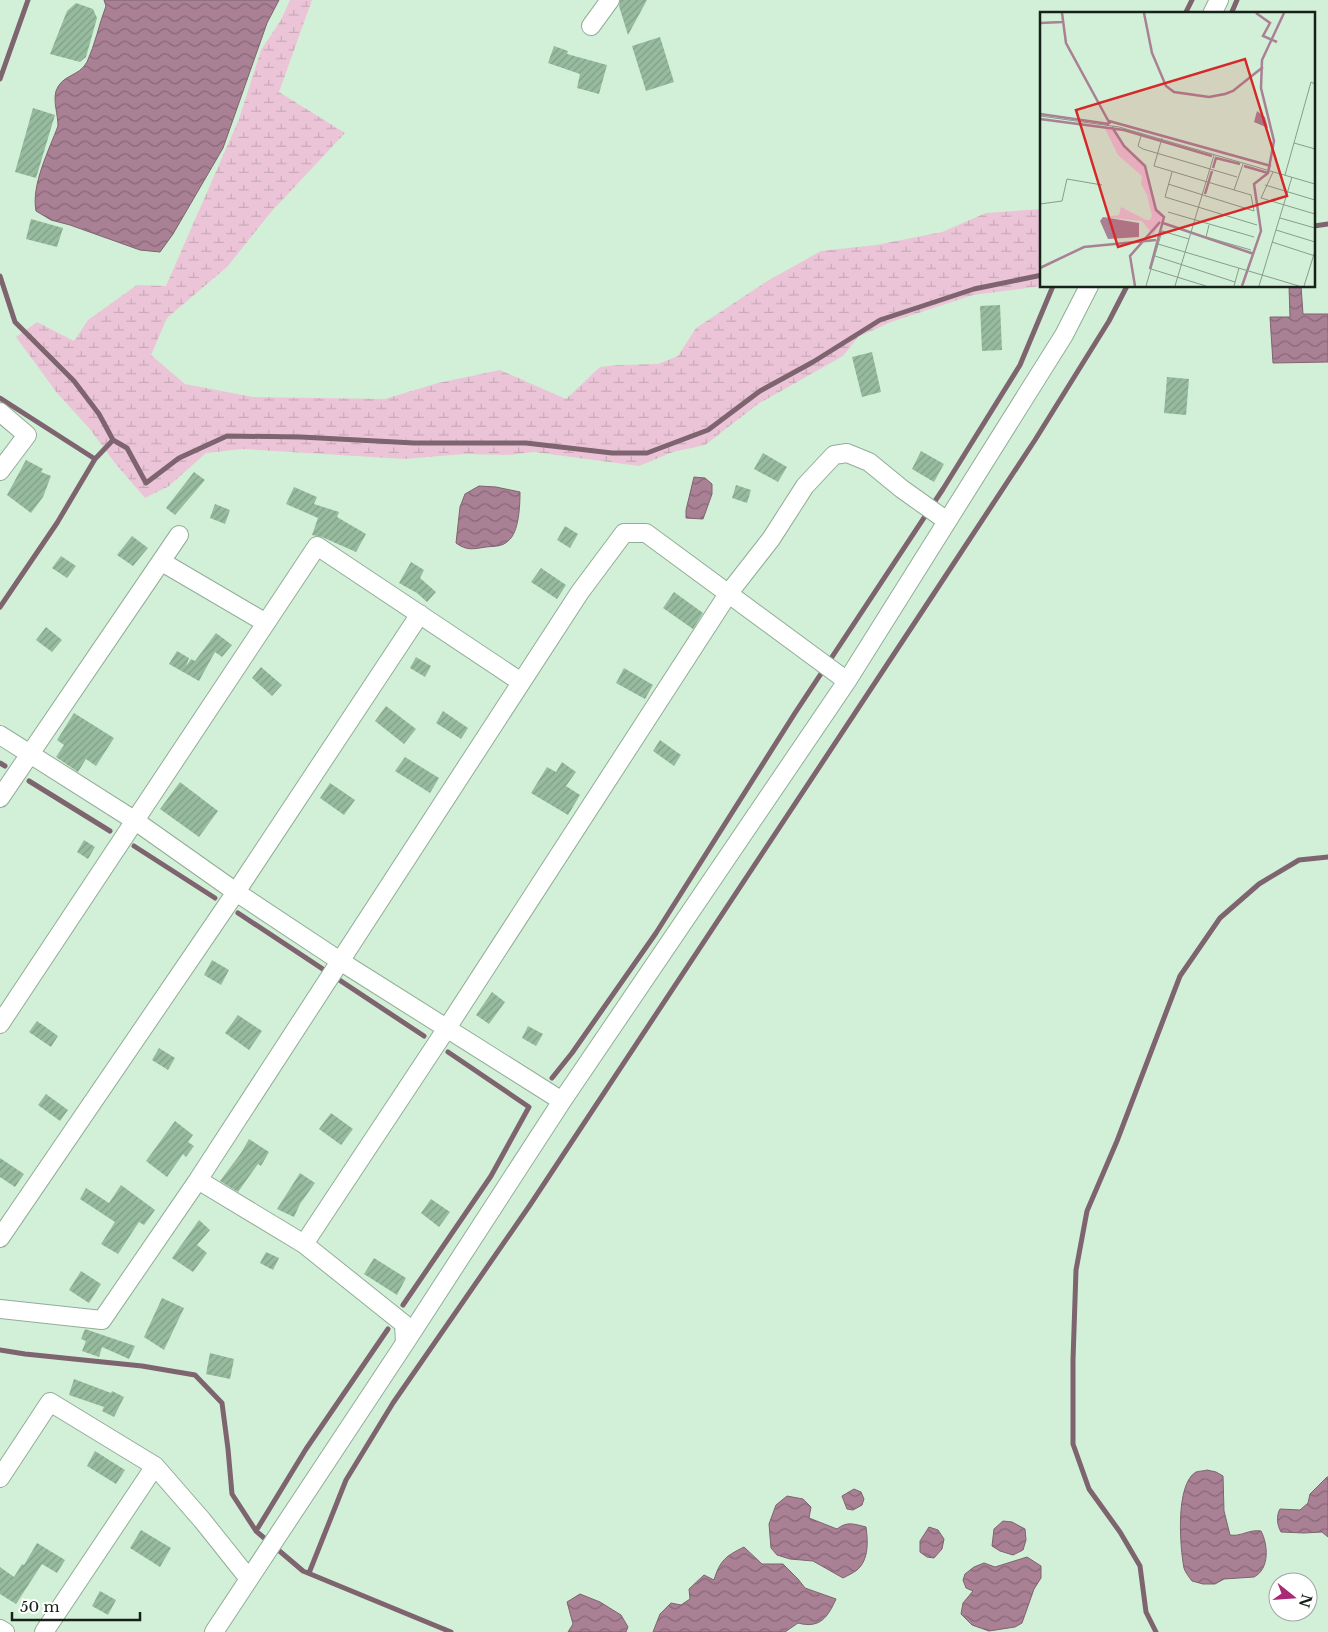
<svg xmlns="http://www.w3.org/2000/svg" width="1328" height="1632" viewBox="0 0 1328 1632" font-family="'Libre Baskerville',serif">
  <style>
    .wetland { fill: url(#wetland-marsh) }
    .water { fill: url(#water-waves); stroke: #7d646f }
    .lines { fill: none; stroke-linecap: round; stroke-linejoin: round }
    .stream { stroke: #7d646f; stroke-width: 5 }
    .building { fill: url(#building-hatch) }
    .minor-casing { stroke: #91ad96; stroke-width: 20 }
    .minor { stroke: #fff; stroke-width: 18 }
    .inset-river { fill: none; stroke: #a98094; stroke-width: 2.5 }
    .inset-road { fill: none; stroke: #879d8b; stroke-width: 1 }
    .view { fill: #d62828; fill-opacity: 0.15; stroke: #d62828; stroke-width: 2.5 }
    .inset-edge { fill: none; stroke: #162118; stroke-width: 2.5 }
  </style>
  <defs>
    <pattern id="wetland-marsh" width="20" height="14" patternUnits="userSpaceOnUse" patternTransform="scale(1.25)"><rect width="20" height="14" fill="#ebc5d7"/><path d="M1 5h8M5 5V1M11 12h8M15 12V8" fill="none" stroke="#c9a9b8"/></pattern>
    <pattern id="water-waves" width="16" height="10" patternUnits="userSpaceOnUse" patternTransform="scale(1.25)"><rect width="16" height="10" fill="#a98094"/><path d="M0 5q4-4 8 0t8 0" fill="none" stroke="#896878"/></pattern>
    <pattern id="building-hatch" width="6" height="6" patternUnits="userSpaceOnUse" patternTransform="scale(1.25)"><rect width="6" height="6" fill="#97bb9e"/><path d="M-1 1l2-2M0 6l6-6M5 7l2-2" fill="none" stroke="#81a087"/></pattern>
  </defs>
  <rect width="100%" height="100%" fill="#d2f0d7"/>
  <!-- wetland -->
  <path class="wetland" d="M290,0H312L279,92L345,133L271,212L227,267L167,318L151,355L185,384L253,397L385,399L438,383L500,370L566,399L600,367L617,365L658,364L678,356L696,328L769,280L821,251L876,245L942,232L986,213L1042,209V286L973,295L891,322L858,337L843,356L758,404L705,445L673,452L639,466L534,452L509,455L464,454L404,459L242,449L206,453L169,486L145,498L115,463L89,428L57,393L16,337L37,322L74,341L88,320L137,285L166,286L239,119L261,50L281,20Z"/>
  <!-- water -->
  <path class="water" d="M104,0H279L267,23L223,148L173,234L160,252L140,250L70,225L51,220L36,211C31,185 49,150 58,126C58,114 53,102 56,91C62,74 79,77 87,62C95,45 99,24 106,6Z
    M1289,286H1301L1303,314H1328V362L1273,363L1270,317H1290Z
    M694,477L705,478L712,484V494L703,519L686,518V510Z
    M479,486L496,487L520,492C520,505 519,533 508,541C502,547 494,546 486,547C473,549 467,551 456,543L460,507L465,494Z
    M1207,1470L1216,1472L1223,1476L1224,1511L1230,1535C1241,1537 1249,1529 1261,1531C1268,1544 1270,1569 1254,1577L1224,1579L1215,1584H1203L1192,1581C1189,1577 1185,1572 1184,1568C1180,1548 1175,1484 1196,1472C1199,1471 1204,1471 1207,1470Z
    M1327,1477H1328V1537L1322,1532L1304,1533L1281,1532C1277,1525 1276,1516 1280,1509L1300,1510L1308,1503L1310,1494Z
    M854,1489L861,1492L864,1499L862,1505L853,1510L847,1509L842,1496Z
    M787,1496L803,1499L811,1507L809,1518L837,1529C847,1521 854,1524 866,1527C868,1541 869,1560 857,1570C853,1573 847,1576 843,1578L813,1561L790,1559L777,1555L771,1548L769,1524L776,1505Z
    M1003,1521L1012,1522L1025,1529L1026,1540L1023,1550L1013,1555L1000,1551L992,1546L994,1529Z
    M929,1527L938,1530L944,1539L942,1549L934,1558L927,1557L920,1552V1541Z
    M744,1547L762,1564H783L798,1579L805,1588L836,1599C828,1617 820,1629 798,1623L785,1632H653L660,1614L671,1603L681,1605L690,1599L689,1589L704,1575L714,1580C720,1560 726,1556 744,1547Z
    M1027,1557L1041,1566V1578L1034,1589L1022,1623L1015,1627L989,1631L972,1625L961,1614L963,1603L973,1591L966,1588L963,1580L965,1574L974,1567L984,1563L995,1567Z
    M580,1594L600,1602L621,1615L628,1627L626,1632H568L573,1624L567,1602Z"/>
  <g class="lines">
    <!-- stream -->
    <path class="stream" d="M1185,14L1192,0
      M1231,14L1237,0
      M0,79L28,0
      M1314,226L1328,224
      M0,276L15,322L74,381L99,414L113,440
      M0,398L95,459L113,440L127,448L146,483L179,458L227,436L301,437L414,443H526L612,453H647L708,430L760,391L813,362L880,320L974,289L1042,275
      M0,607L57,523L95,459
      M0,763L5,766
      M29,781L110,831
      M134,846L215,898
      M238,913L424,1036
      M552,1078L572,1053L656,933L795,713L943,489L1020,365L1053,286
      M403,1305L491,1176L529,1107L448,1052
      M0,1350L25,1354L142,1366L195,1375L222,1403L228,1449L232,1494L256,1531L303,1571L451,1632
      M256,1531L306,1449L388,1329
      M309,1573L346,1480L393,1403L530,1205L931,598L1035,440L1109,321L1127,286
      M1156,1632L1146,1612L1140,1566L1120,1532L1089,1489L1073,1444V1360L1076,1270L1087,1211L1117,1141L1180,976L1220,918L1259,884L1299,860L1328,857"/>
  </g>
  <!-- building -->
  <path class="building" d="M620,0H647L628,35L619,6Z
    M76,3L93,9L97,18L86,57L80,62L50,54L67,11Z
    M660,37L674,82L646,91L632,46Z
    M554,46L568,51L567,54L607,65L599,94L577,88L580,74L548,63Z
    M33,108L55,115L36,178L15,172Z
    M31,219L63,228L57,247L26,239Z
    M1000,305L1002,350L982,351L980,306Z
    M872,352L881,392L862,397L852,357Z
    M1167,377L1189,379L1186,415L1164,413Z
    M921,451L944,464L934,482L912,469Z
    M763,453L787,467L778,482L754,469Z
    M26,460L43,469L41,472L51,476L43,497L31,513L7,495Z
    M194,472L205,480L175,515L166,508Z
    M736,485L751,490L747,503L732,498Z
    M294,487L317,497L314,504L339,512L337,517L366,534L356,552L322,537L312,535L318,518L286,504Z
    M215,504L230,510L225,524L210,518Z
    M565,526L578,534L570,548L557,540Z
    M132,536L148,548L133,566L117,555Z
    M61,556L76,566L67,578L52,568Z
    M411,562L424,570L420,578L436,592L427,602L417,593L399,583Z
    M541,568L566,585L557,599L531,582Z
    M674,592L703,613L693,629L663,608Z
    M46,627L62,640L52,652L36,640Z
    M216,633L232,645L222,657L215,652L199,681L169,664L177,651L189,658L186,666L191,659L195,661Z
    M416,657L431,666L425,677L410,668Z
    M261,667L282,685L272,696L252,678Z
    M624,668L653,685L645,699L616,683Z
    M386,706L416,729L404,744L375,721Z
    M443,711L468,728L461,739L436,723Z
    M74,713L114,738L96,766L86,759L78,772L56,757L64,745L57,740Z
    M660,740L681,755L674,766L653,751Z
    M405,757L439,778L430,793L395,771Z
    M562,762L576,772L566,786L580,795L568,815L531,793L547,767L556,772Z
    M180,782L218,811L199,837L160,809Z
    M330,783L355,800L344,815L320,798Z
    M84,840L95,847L88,859L77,852Z
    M212,960L229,970L221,985L204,975Z
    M492,992L505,1002L489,1024L476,1015Z
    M238,1015L262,1031L249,1050L225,1033Z
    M37,1021L58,1036L51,1047L29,1032Z
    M528,1026L543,1034L536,1046L522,1038Z
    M159,1048L175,1058L168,1070L152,1060Z
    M46,1094L68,1110L60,1121L38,1105Z
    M331,1113L353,1129L341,1145L319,1129Z
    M175,1121L193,1135L188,1142L194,1146L186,1157L183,1154L167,1177L146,1161Z
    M249,1139L269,1152L261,1166L258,1164L238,1192L220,1181L241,1153Z
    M0,1158L24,1174L15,1187L0,1177Z
    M300,1173L315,1183L300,1204L294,1217L277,1209Z
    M121,1185L155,1210L144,1225L139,1222L118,1254L101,1244L115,1222L80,1199L86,1188L109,1203Z
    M431,1199L450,1212L439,1227L421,1213Z
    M199,1220L210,1230L197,1245L207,1253L193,1272L172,1258Z
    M266,1252L279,1258L273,1270L260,1263Z
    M374,1258L406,1278L397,1295L364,1274Z
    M81,1271L101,1284L89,1303L69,1290Z
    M162,1298L184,1308L164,1350L144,1337Z
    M85,1329L135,1346L129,1359L102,1347L99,1357L82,1351L86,1341L81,1339Z
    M210,1353L234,1359L230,1379L206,1374Z
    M74,1379L111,1393L112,1391L124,1397L114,1417L102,1411L104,1407L69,1395Z
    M95,1451L125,1470L116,1484L87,1466Z
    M141,1530L171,1548L160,1567L130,1548Z
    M37,1543L65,1560L57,1573L42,1564L16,1604L0,1594V1567L14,1577L22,1564L24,1565Z
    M100,1591L116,1600L108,1615L92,1606Z"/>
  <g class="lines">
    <defs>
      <path id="minor" d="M1212,14L1219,0
        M591,26L610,0
        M0,412L27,435L0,471
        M162,562L266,623
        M0,735L134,820L236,892L340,961L562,1101
        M0,798L179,535
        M0,1024L317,546L521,682
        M198,1180L304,1244L404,1324L405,1343
        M0,1238L236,892L420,614
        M304,1244L447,1028L728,594L771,539L805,486L834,455L847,453L869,462L902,489L947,521
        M0,1309L102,1320L198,1180L580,592L624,533H646L847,681
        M0,1478L50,1402L155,1466L202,1520L249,1579
        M0,1629L5,1632
        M44,1632L155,1466
        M214,1632L405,1343L562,1101L847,681L1064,335L1089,286"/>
    </defs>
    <!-- minor casing -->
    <use href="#minor" class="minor-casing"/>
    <!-- minor -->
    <use href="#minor" class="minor"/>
  </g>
  <!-- overview -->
  <g transform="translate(1040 12)">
    <rect width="275" height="275" fill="#d2f0d7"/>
    <path d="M74,116L83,133L106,155L117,196L125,205L113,223L102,209L65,205L79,203L81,195L106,208H110L112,204L107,183L101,172L102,164L78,143L65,117Z" fill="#ebc5d7"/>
    <path d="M217,99L225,105L228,116L214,110ZM63,205L99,211V225L68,227L60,209Z" fill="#a98094"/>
    <path class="inset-river" d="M22,1L26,31L70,112M104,1L112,41L126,74L134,80L169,85L185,82L193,79L223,55M216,1L230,11L223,24L237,30M0,11L22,10M0,102L69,112M0,107L84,118L172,144M69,109L231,154M72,115L84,134L105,154L116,198L124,205L110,257M204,154L228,161M173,156L176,146L200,152M165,182L172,159M123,211L214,242M0,256L44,235L116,228M95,274L90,244L120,210M202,274L221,219L214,172L228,161L234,129L221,76L222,48L244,1"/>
    <path class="inset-road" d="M0,104L79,115L275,172M102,121L98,134L103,137L197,165M122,126L114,154L211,183L214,199L128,172M254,131L275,137M132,160L125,185L217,213M233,160L221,186L275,202M245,163L271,70L275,72M225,173L275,188M194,178L203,152M0,192L22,189L27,167L62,173M128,200L214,225M240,206L275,216M169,213L166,225L211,238M236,218L275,230M232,230L275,244M118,232L259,274M115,244L195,270M111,257L166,274M106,274L122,219L149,227M135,274L174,143M194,274L199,256M219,274L252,165M264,274L275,239"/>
    <path class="view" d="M205,47L247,184L78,235L36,98Z"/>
    <rect width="275" height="275" class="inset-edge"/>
  </g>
  <!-- north arrow -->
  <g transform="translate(1293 1597) rotate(107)"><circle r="24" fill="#ffffff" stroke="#a2a6a3"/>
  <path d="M0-4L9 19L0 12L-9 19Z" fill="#a92977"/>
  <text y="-8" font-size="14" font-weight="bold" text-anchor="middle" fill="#162118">N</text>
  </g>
  <!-- scale -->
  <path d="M12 1612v8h128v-8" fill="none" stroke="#162118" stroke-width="2.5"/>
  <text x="20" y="1612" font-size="15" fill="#162118" stroke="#ffffff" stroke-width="4" paint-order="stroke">50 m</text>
</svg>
